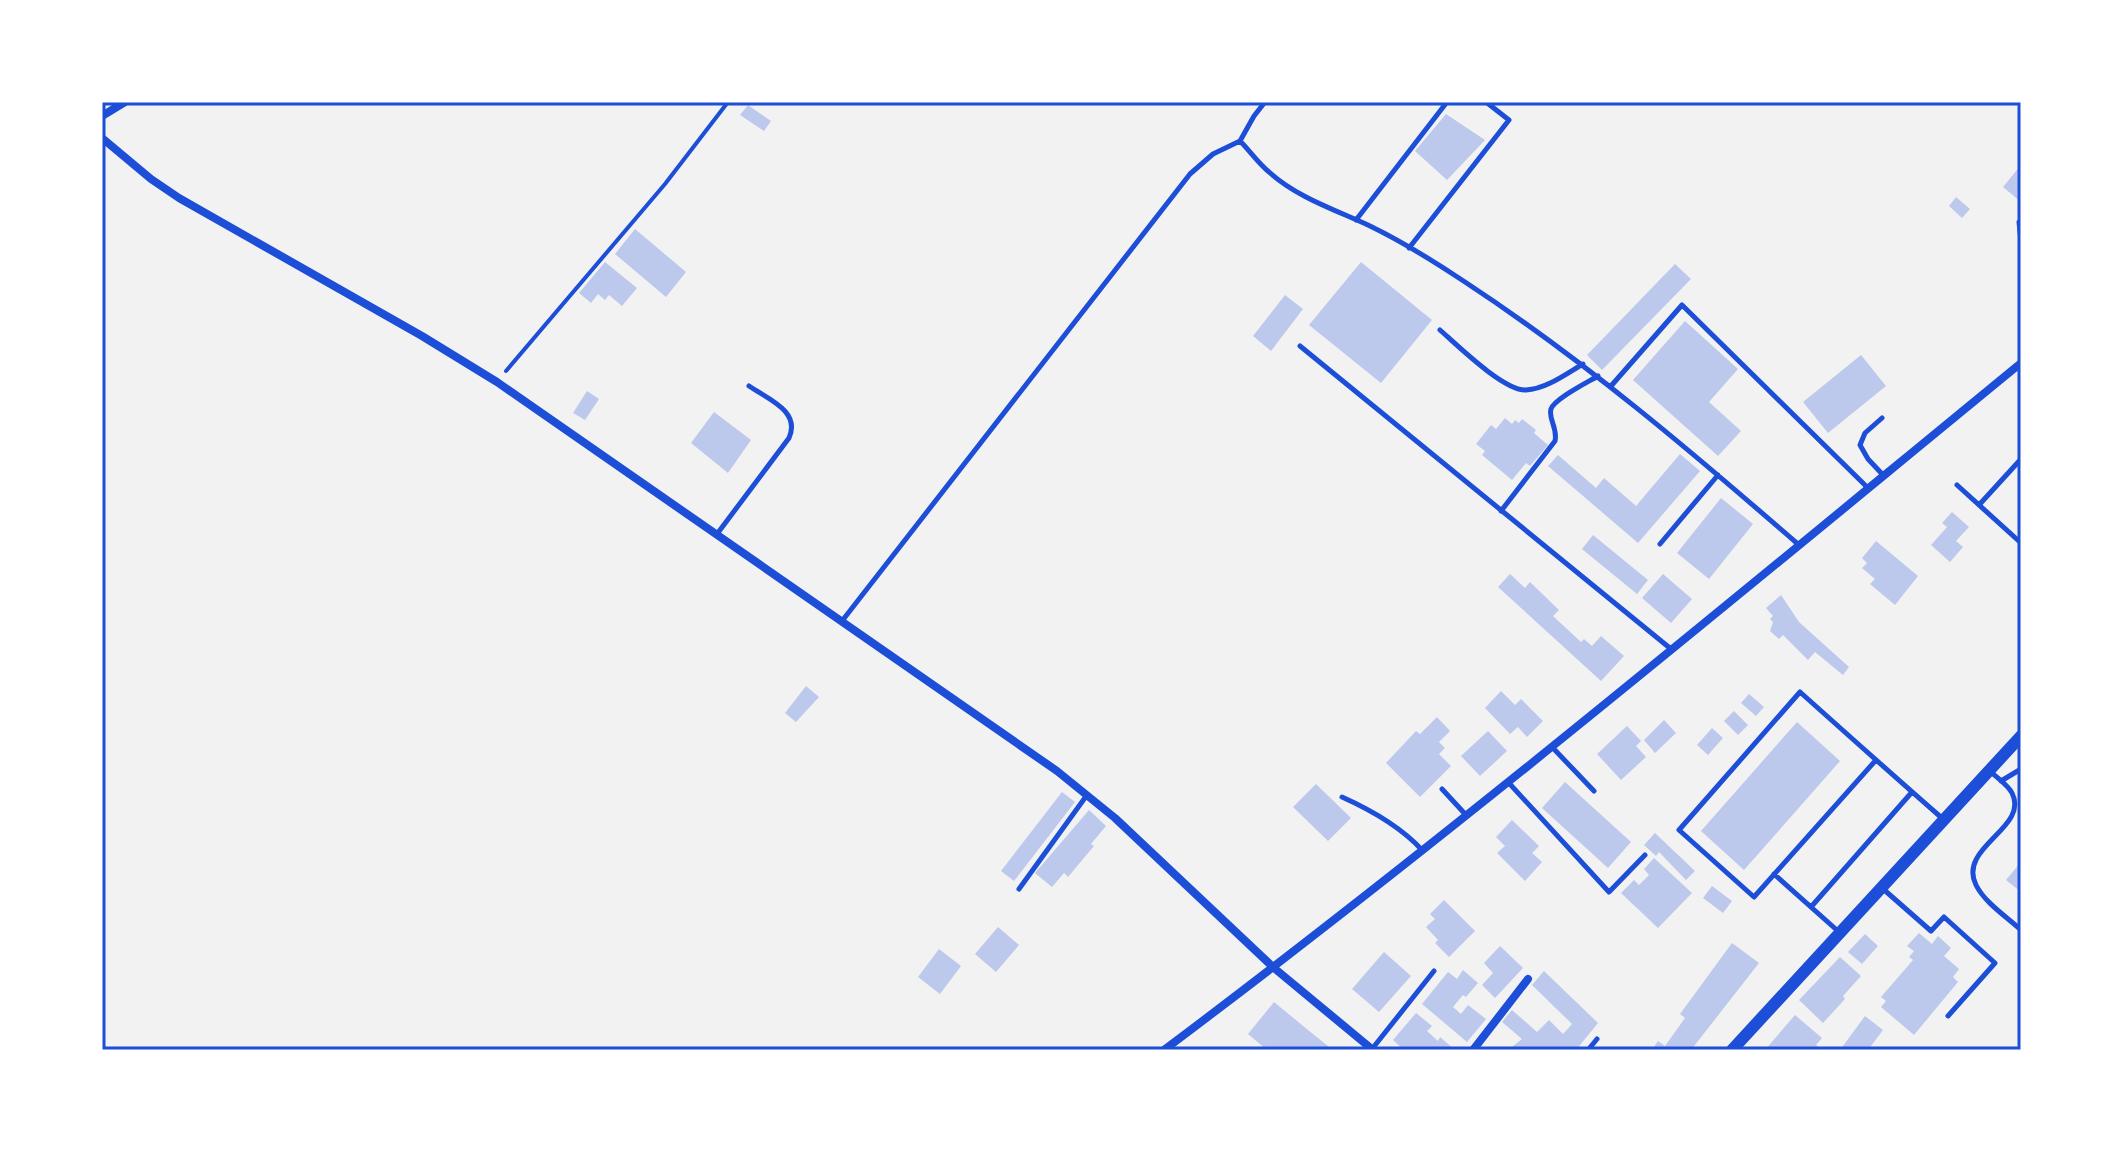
<svg xmlns="http://www.w3.org/2000/svg" width="2123" height="1152" viewBox="0 0 2123 1152" font-family="'PT Sans',sans-serif">
  <style>
    .building { fill: #bdc9ec }
    .lines { fill: none; stroke-linecap: round; stroke-linejoin: round }
    .path { stroke: #1d4ed8; stroke-width: 4 }
    .service { stroke: #1d4ed8; stroke-width: 5 }
    .minor { stroke: #1d4ed8; stroke-width: 8 }
    .tertiary { stroke: #1d4ed8; stroke-width: 12 }
    .neatline { fill: none; stroke: #1d4ed8; stroke-width: 3 }
  </style>
  <rect width="100%" height="100%" fill="#f2f2f2"/>
  <!-- building -->
  <path class="building" d="M748,105L771,121L764,131L740,115Z
    M1446,114L1485,140L1447,180L1415,151Z
    M2021,165V202L2003,187Z
    M1956,197L1970,209L1962,218L1949,206Z
    M635,229L686,272L666,297L615,254Z
    M605,262L637,288L622,306L609,295L605,300L598,294L591,303L579,293Z
    M1361,262L1432,320L1381,383L1309,325Z
    M1675,264L1691,279L1602,370L1587,355Z
    M1285,295L1303,309L1271,351L1253,336Z
    M1685,321L1738,369L1709,402L1741,431L1718,456L1633,380Z
    M1861,355L1886,386L1828,433L1803,402Z
    M587,391L599,399L585,420L573,413Z
    M714,412L751,440L728,473L691,443Z
    M1505,418L1512,424L1515,420L1519,423L1522,419L1536,430L1534,433L1548,445L1530,466L1526,463L1512,480L1482,455L1485,451L1476,444L1491,425L1496,429Z
    M1680,454L1700,471L1638,543L1548,466L1558,455L1596,488L1604,478L1636,506Z
    M1721,498L1753,524L1709,579L1677,553Z
    M1952,512L1969,527L1956,541L1963,547L1950,562L1931,545L1947,527L1942,523Z
    M1593,535L1648,580L1637,594L1582,549Z
    M1876,541L1918,576L1895,605L1870,584L1875,579L1862,568L1867,563L1862,558Z
    M1510,574L1525,588L1530,582L1559,610L1553,616L1581,642L1584,639L1592,646L1601,636L1624,656L1601,681L1498,587Z
    M1663,574L1692,599L1671,623L1642,598Z
    M1781,595L1799,622L1849,667L1843,675L1815,652L1808,660L1783,635L1779,639L1770,631L1773,622L1770,619L1773,616L1766,608Z
    M806,686L819,697L796,722L785,713Z
    M1501,691L1515,705L1521,699L1543,721L1527,737L1518,727L1510,734L1485,708Z
    M1749,694L1764,707L1756,716L1741,703Z
    M1734,711L1748,725L1738,735L1724,721Z
    M1437,717L1450,731L1439,742L1445,748L1439,754L1451,766L1420,797L1386,763L1416,731L1420,734Z
    M1664,720L1676,733L1655,753L1644,740Z
    M1797,722L1840,761L1744,870L1701,831Z
    M1627,726L1641,741L1636,746L1646,757L1621,780L1597,754Z
    M1712,728L1723,738L1708,755L1697,745Z
    M1488,731L1507,751L1480,776L1461,756Z
    M1565,782L1631,842L1608,868L1542,808Z
    M1316,784L1351,818L1328,841L1293,807Z
    M1062,792L1075,802L1014,881L1001,871Z
    M1089,810L1106,826L1091,844L1094,846L1068,877L1064,873L1052,887L1035,873Z
    M1512,820L1539,846L1532,853L1542,862L1525,881L1497,853L1505,846L1496,837Z
    M1655,833L1695,871L1686,880L1659,852L1656,856L1644,845Z
    M1654,858L1692,893L1658,928L1621,893L1634,880L1639,885L1649,875L1644,869Z
    M2021,862V892L2006,880Z
    M1712,886L1732,901L1723,913L1703,898Z
    M1444,900L1475,931L1449,957L1435,943L1438,940L1426,927L1435,919L1430,914Z
    M998,927L1019,945L996,972L975,954Z
    M1919,933L1932,944L1938,936L1951,948L1944,956L1959,969L1953,977L1958,982L1914,1035L1881,1007L1886,1001L1881,997L1913,960L1909,957L1914,951L1907,946Z
    M1865,934L1878,946L1862,964L1848,952Z
    M1732,943L1759,963L1691,1050H1652L1658,1041L1665,1046L1685,1018L1680,1014Z
    M1500,946L1523,968L1495,998L1482,985L1493,973L1484,963Z
    M939,949L961,966L940,994L918,977Z
    M1384,952L1411,976L1379,1012L1352,989Z
    M1840,957L1861,976L1843,996L1845,999L1823,1023L1799,1000Z
    M1463,970L1478,983L1466,997L1463,995L1453,1007L1461,1014L1468,1005L1486,1019L1467,1042L1422,1004L1448,972L1457,979Z
    M1544,971L1598,1023L1576,1050H1508L1522,1039L1502,1022L1512,1010L1537,1032L1549,1020L1563,1034L1572,1024L1532,985Z
    M1274,1002L1308,1030L1333,1050H1274L1270,1046L1267,1050L1248,1034Z
    M1416,1013L1432,1026L1427,1031L1438,1041L1440,1037L1455,1050H1404L1393,1040Z
    M1795,1015L1822,1038L1816,1045L1822,1050H1765Z
    M1865,1016L1883,1030L1868,1050H1840Z"/>
  <g class="lines">
    <!-- path -->
    <path class="path" d="M506,371L665,184L728,102"/>
    <!-- service -->
    <path class="service" d="M1240,141L1254,116L1265,102
      M1356,220L1447,102
      M2019,222L2021,242
      M1409,248L1509,120L1486,102
      M1440,330C1458,346 1504,391 1526,390C1546,389 1566,374 1583,364
      M1300,346L1671,649
      M1611,386L1682,305L1868,488
      M1882,418L1865,433L1860,445L1868,459L1884,476
      M1957,485L2021,543
      M1979,505L2021,459
      M1501,511L1555,441C1558,428 1548,419 1551,409C1554,399 1588,382 1598,376
      M717,534L789,438C801,411 768,399 749,386
      M1660,544L1718,475
      M842,621L1190,174L1213,154L1240,141C1250,151 1258,163 1269,172C1298,198 1336,210 1370,226C1403,242 1435,262 1465,282C1584,360 1692,452 1799,545
      M1552,747L1594,791
      M1876,760L1754,897L1679,830L1800,692C1848,735 1895,777 1943,819
      M1990,771C1997,778 2008,785 2012,793C2030,828 1957,847 1976,885C1985,903 2007,917 2021,930
      M2001,781L2021,769
      M1508,782L1609,892L1645,855
      M1442,789L1466,815
      M1342,797C1371,810 1400,826 1422,850
      M1774,874L1839,932
      M1882,888L1931,931L1944,917L1995,963L1948,1016
      M1019,889L1087,795
      M1811,907L1912,792
      M1372,1049L1434,971
      M1588,1050L1597,1039"/>
    <!-- minor -->
    <path class="minor" d="M102,116L125,102
      M102,138L151,179L179,198L422,336L497,382L1057,771L1115,818L1274,968L1373,1050
      M1164,1050C1457,830 1738,595 2021,363
      M1473,1050L1528,979"/>
    <!-- tertiary -->
    <path class="tertiary" d="M1732,1050L2021,736"/>
  </g>
  <!-- border -->
  <rect width="2123" height="1152" fill="none" stroke="#ffffff" stroke-width="208"/>
  <rect x="104" y="104" width="1915" height="944" class="neatline"/>
</svg>
